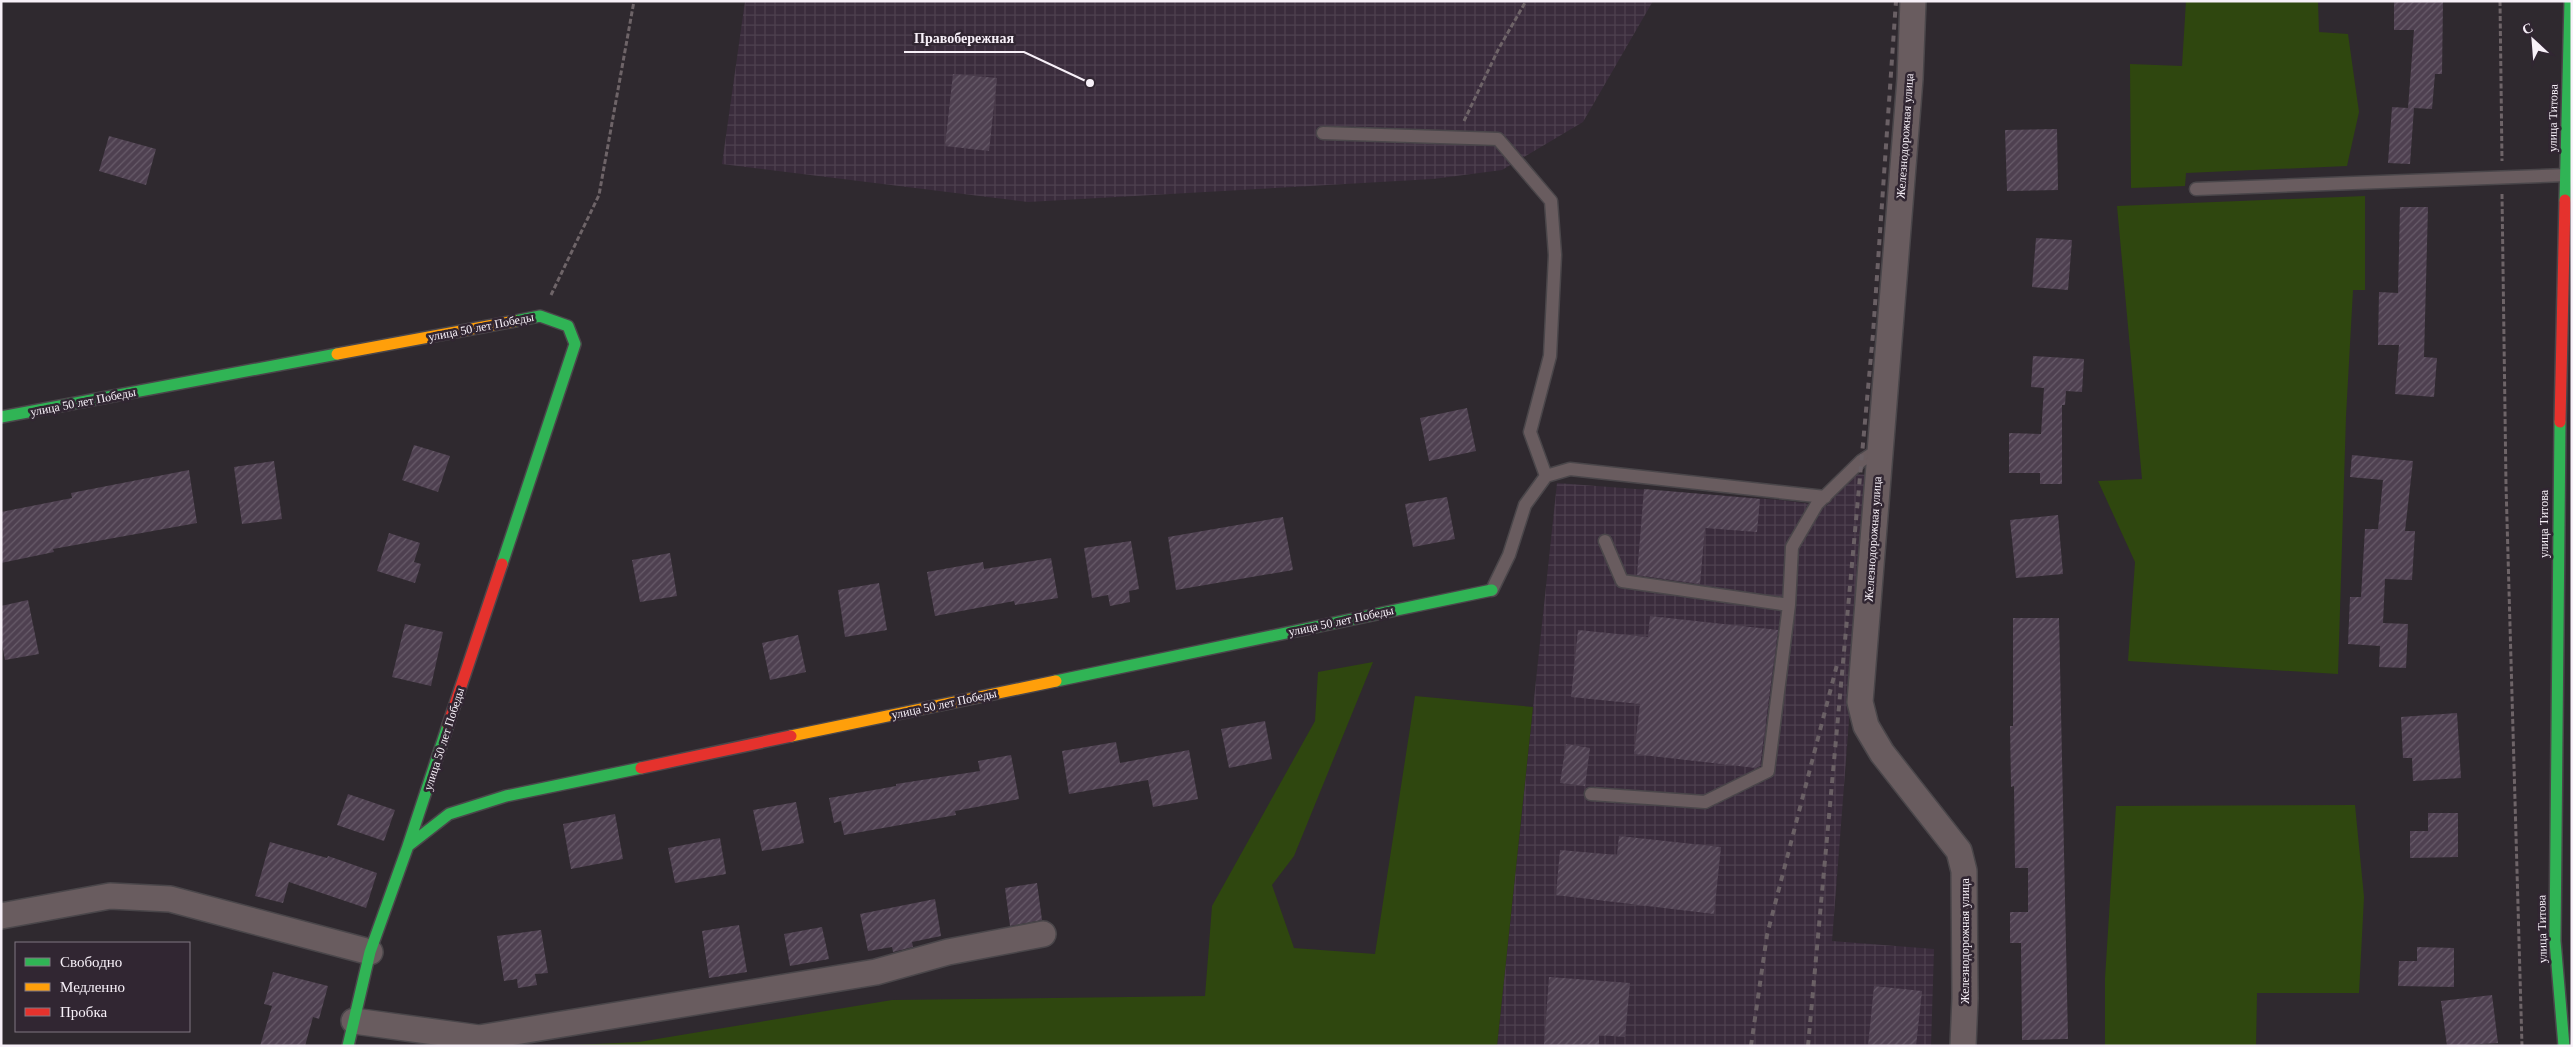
<svg xmlns="http://www.w3.org/2000/svg" width="2573" height="1047" viewBox="0 0 2573 1047" font-family="'Times New Roman',serif">
  <style>
    .industrial { fill: url(#industrial-grid) }
    .garden { fill: #2f470f }
    .building { fill: url(#building-hatch) }
    .lines { fill: none; stroke-linecap: round; stroke-linejoin: round }
    .lane-casing { stroke: #4a464a; stroke-width: 15 }
    .street-casing { stroke: #4a464a; stroke-width: 28 }
    .fast-casing { stroke: #4a464a; stroke-width: 14 }
    .slow-casing { stroke: #4a464a; stroke-width: 14 }
    .jam-casing { stroke: #4a464a; stroke-width: 14 }
    .path { stroke: #6e6468; stroke-width: 3; stroke-dasharray: 5 2.5; stroke-linecap: butt }
    .lane { stroke: #695c5f; stroke-width: 12 }
    .street { stroke: #695c5f; stroke-width: 25 }
    .fast { stroke: #30b455; stroke-width: 11 }
    .slow { stroke: #ff9f0a; stroke-width: 11 }
    .jam { stroke: #e5322d; stroke-width: 11 }
    .rail { stroke: #6a6065; stroke-width: 4; stroke-dasharray: 6 6; stroke-linecap: butt }
    .labels { text-anchor: middle; stroke-width: 5; stroke-linejoin: round; paint-order: stroke }
    .street-label { font-size: 12px; fill: #f7f0f8; stroke: #312632 }
    .leader { fill: none; stroke: #f7f0f8; stroke-width: 2 }
    .callout-dot { fill: #f7f0f8; stroke: #312632; stroke-width: 2 }
    .callout-label { font-size: 14px; text-anchor: middle; font-weight: bold; fill: #f7f0f8; stroke: #312632; stroke-width: 5; stroke-linejoin: round; paint-order: stroke }
  </style>
  <defs>
    <pattern id="industrial-grid" width="8" height="8" patternUnits="userSpaceOnUse" patternTransform="scale(1.25)"><rect width="8" height="8" fill="#3a2c3c"/><path d="M0 4h8M4 0v8" fill="none" stroke="#4e414f"/></pattern>
    <pattern id="building-hatch" width="6" height="6" patternUnits="userSpaceOnUse" patternTransform="scale(1.25)"><rect width="6" height="6" fill="#4e4050"/><path d="M-1 1l2-2M0 6l6-6M5 7l2-2" fill="none" stroke="#685c6a"/></pattern>
  </defs>
  <rect width="100%" height="100%" fill="#2f292f"/>
  <!-- industrial -->
  <path class="industrial" d="M745,1H1653L1583,122L1502,170L1433,179L1028,202L722,164Z
    M1856,474L1868,475L1832,941L1934,949L1931,1046H1497L1557,483L1781,500L1826,506Z"/>
  <!-- garden -->
  <path class="garden" d="M2186,1H2318L2319,32L2348,34L2359,112L2347,166L2186,173L2185,186L2131,188L2130,64L2182,66Z
    M2365,196V290H2353L2346,416L2338,674L2128,661L2135,562L2098,481L2142,479L2117,206Z
    M1373,662L1294,856L1272,885L1294,948L1375,954L1415,696L1533,707L1497,1046H551L639,1042L892,1000L1205,996L1212,906L1315,721L1318,672Z
    M2355,805L2364,897L2359,993H2257L2256,1046H2105V978L2116,806Z"/>
  <!-- building -->
  <path class="building" d="M2394,1H2443L2442,74H2435L2432,109L2414,108L2410,164L2388,163L2392,107L2408,108L2414,30H2394Z
    M953,74L997,78L989,151L945,146Z
    M2057,129L2058,190L2007,191L2005,130Z
    M109,136L156,149L146,185L99,171Z
    M2400,207H2428L2424,357L2437,358L2434,397L2395,394L2399,345H2378L2379,292L2398,293Z
    M2036,238L2072,240L2068,290L2032,287Z
    M2033,356L2084,359L2082,392L2066,391L2065,405H2062V484H2040V473H2009V433L2041,434L2044,388L2031,387Z
    M1467,408L1476,451L1429,461L1420,418Z
    M414,445L450,456L438,492L402,480Z
    M2352,455L2413,461L2405,531H2415L2412,580L2385,579L2383,623L2408,624L2406,668L2379,667L2380,646L2348,644L2350,597H2361L2365,529H2378L2383,480L2350,477Z
    M274,461L282,519L242,524L234,467Z
    M189,470L197,523L53,549L54,552L1,563V512L72,498L71,493Z
    M1644,489L1760,499L1757,532L1705,528L1700,584L1637,575Z
    M1447,497L1455,539L1413,547L1405,504Z
    M2058,515L2063,574L2016,578L2010,520Z
    M1283,517L1293,570L1176,590L1168,537Z
    M389,533L420,543L414,562L421,564L415,583L377,571Z
    M1131,541L1139,589L1129,591L1130,602L1110,606L1108,595L1092,598L1084,548Z
    M670,553L677,596L640,602L632,560Z
    M1051,558L1058,598L1015,605L1014,601L935,616L927,572L983,562L984,569Z
    M879,583L887,630L845,637L838,590Z
    M28,600L39,654L5,660L1,639V606Z
    M1650,616L1778,630L1760,766L1756,768L1634,754L1640,704L1571,697L1578,630L1648,637Z
    M2013,618H2059L2068,1039L2022,1040L2021,943H2010V912H2028V868H2015L2014,786L2011,787L2010,726H2013Z
    M405,624L443,632L431,686L392,677Z
    M798,635L806,672L770,680L762,643Z
    M2457,713L2461,778L2413,781L2412,758H2403L2401,717Z
    M1265,721L1272,759L1229,768L1221,729Z
    M1116,742L1120,763L1189,750L1198,799L1153,807L1148,780L1069,794L1062,751Z
    M1566,744L1590,748L1585,786L1560,783Z
    M1011,755L1019,799L955,811L956,815L844,835L841,821L834,823L829,798L896,786V784L980,771L978,761Z
    M348,794L395,810L384,841L337,825Z
    M796,802L804,843L762,851L753,810Z
    M2428,813H2458V857L2410,858V831H2428Z
    M615,814L623,859L571,869L563,824Z
    M1619,836L1721,847L1714,914L1556,895L1560,850L1617,855Z
    M720,838L726,874L675,883L668,848Z
    M270,842L327,858L328,856L377,873L366,908L289,882L283,903L255,896Z
    M1037,883L1042,920L1010,926L1005,888Z
    M935,899L941,936L912,942L913,947L893,952L892,947L868,951L860,914Z
    M739,925L747,972L709,978L702,931Z
    M822,927L829,959L790,966L784,934Z
    M541,930L548,973L535,974L537,985L518,988L517,979L504,981L497,936Z
    M2417,947L2454,948V987L2398,986L2399,961H2417Z
    M273,972L328,986L319,1019L313,1017L305,1046H260L272,1006L264,1004Z
    M1549,977L1630,983L1625,1037L1599,1035V1046H1544Z
    M1874,986L1922,991L1916,1046H1868Z
    M2492,995L2498,1043L2447,1046L2441,1001Z"/>
  <g class="lines">
    <defs>
      <path id="lane" d="M1323,133L1498,139L1551,201L1555,255L1550,356L1530,432L1546,476
        M2196,189L2566,175
        M1605,541L1622,581L1789,605
        M1492,590L1509,555L1525,505L1546,476L1570,469L1825,497
        M1591,794L1705,802L1768,771L1789,605L1792,547L1817,504L1861,461L1881,448"/>
      <path id="street" d="M1913,1L1910,79L1860,702L1866,726L1882,753L1959,851L1964,871L1965,998L1963,1046
        M1,916L110,896L170,899L370,952
        M354,1021L479,1038L876,972L948,952L1043,934"/>
      <path id="fast" d="M2565,200L2570,1
        M1,417L337,354
        M2560,422L2555,941L2564,1046
        M502,564L575,344L568,326L540,316L515,321
        M1056,681L1492,590
        M408,846L448,725
        M348,1046L370,952L408,846L449,814L506,796L641,768"/>
      <path id="slow" d="M337,354L515,321
        M791,736L1056,681"/>
      <path id="jam" d="M2560,422L2565,200
        M448,725L502,564
        M641,768L791,736"/>
    </defs>
    <!-- lane casing -->
    <use href="#lane" class="lane-casing"/>
    <!-- street casing -->
    <use href="#street" class="street-casing"/>
    <!-- fast casing -->
    <use href="#fast" class="fast-casing"/>
    <!-- slow casing -->
    <use href="#slow" class="slow-casing"/>
    <!-- jam casing -->
    <use href="#jam" class="jam-casing"/>
    <!-- path -->
    <path class="path" d="M2500,1L2502,161
      M1464,121L1499,48L1526,1
      M2502,194L2506,485L2522,1046
      M551,295L599,195L634,1"/>
    <!-- lane -->
    <use href="#lane" class="lane"/>
    <!-- street -->
    <use href="#street" class="street"/>
    <!-- fast -->
    <use href="#fast" class="fast"/>
    <!-- slow -->
    <use href="#slow" class="slow"/>
    <!-- jam -->
    <use href="#jam" class="jam"/>
    <!-- rail -->
    <path class="rail" d="M1751,1046L1767,935L1838,661
      M1808,1046L1873,334L1896,1"/>
  </g>
  <g class="labels">
    <!-- street labels -->
    <g class="street-label">
      <text transform="translate(2553 118) rotate(-89)" y="4">улица Титова</text>
      <text transform="translate(1905 136) rotate(-86)" y="4">Железнодорожная улица</text>
      <text transform="translate(481 327) rotate(-11)" y="4">улица 50 лет Победы</text>
      <text transform="translate(83 402) rotate(-11)" y="4">улица 50 лет Победы</text>
      <text transform="translate(2544 524) rotate(-90)" y="4">улица Титова</text>
      <text transform="translate(1873 539) rotate(-86)" y="4">Железнодорожная улица</text>
      <text transform="translate(1341 621) rotate(-12)" y="4">улица 50 лет Победы</text>
      <text transform="translate(944 704) rotate(-12)" y="4">улица 50 лет Победы</text>
      <text transform="translate(444 739) rotate(-72)" y="4">улица 50 лет Победы</text>
      <text transform="translate(2542 929) rotate(-91)" y="4">улица Титова</text>
      <text transform="translate(1965 941) rotate(-90)" y="4">Железнодорожная улица</text>
    </g>
  </g>
  <!-- callouts -->
  <path class="leader" d="M1090 83L1024 52H904"/>
  <circle class="callout-dot" cx="1090" cy="83" r="5"/>
  <g class="callout-label">
    <text x="964" y="43">Правобережная</text>
  </g>
  <!-- border -->
  <rect width="2573" height="1047" fill="none" stroke="#f7f0f8" stroke-width="5"/>
  <!-- legend -->
  <rect x="15" y="942" width="175" height="90" fill="#312632" stroke="#807781"/>
  <rect x="25" y="958" width="25" height="8" fill="#30b455" stroke="#807781"/>
  <text x="60" y="967" font-size="15" fill="#f7f0f8">Свободно</text>
  <rect x="25" y="983" width="25" height="8" fill="#ff9f0a" stroke="#807781"/>
  <text x="60" y="992" font-size="15" fill="#f7f0f8">Медленно</text>
  <rect x="25" y="1008" width="25" height="8" fill="#e5322d" stroke="#807781"/>
  <text x="60" y="1017" font-size="15" fill="#f7f0f8">Пробка</text>
  <!-- north arrow -->
  <g transform="translate(2533 40) rotate(334)" stroke="#312632" stroke-width="4" paint-order="stroke">
  <path d="M0-4L9 19L0 12L-9 19Z" fill="#f7f0f8"/>
  <text y="-8" font-size="14" font-weight="bold" text-anchor="middle" fill="#f7f0f8">С</text>
  </g>
</svg>
